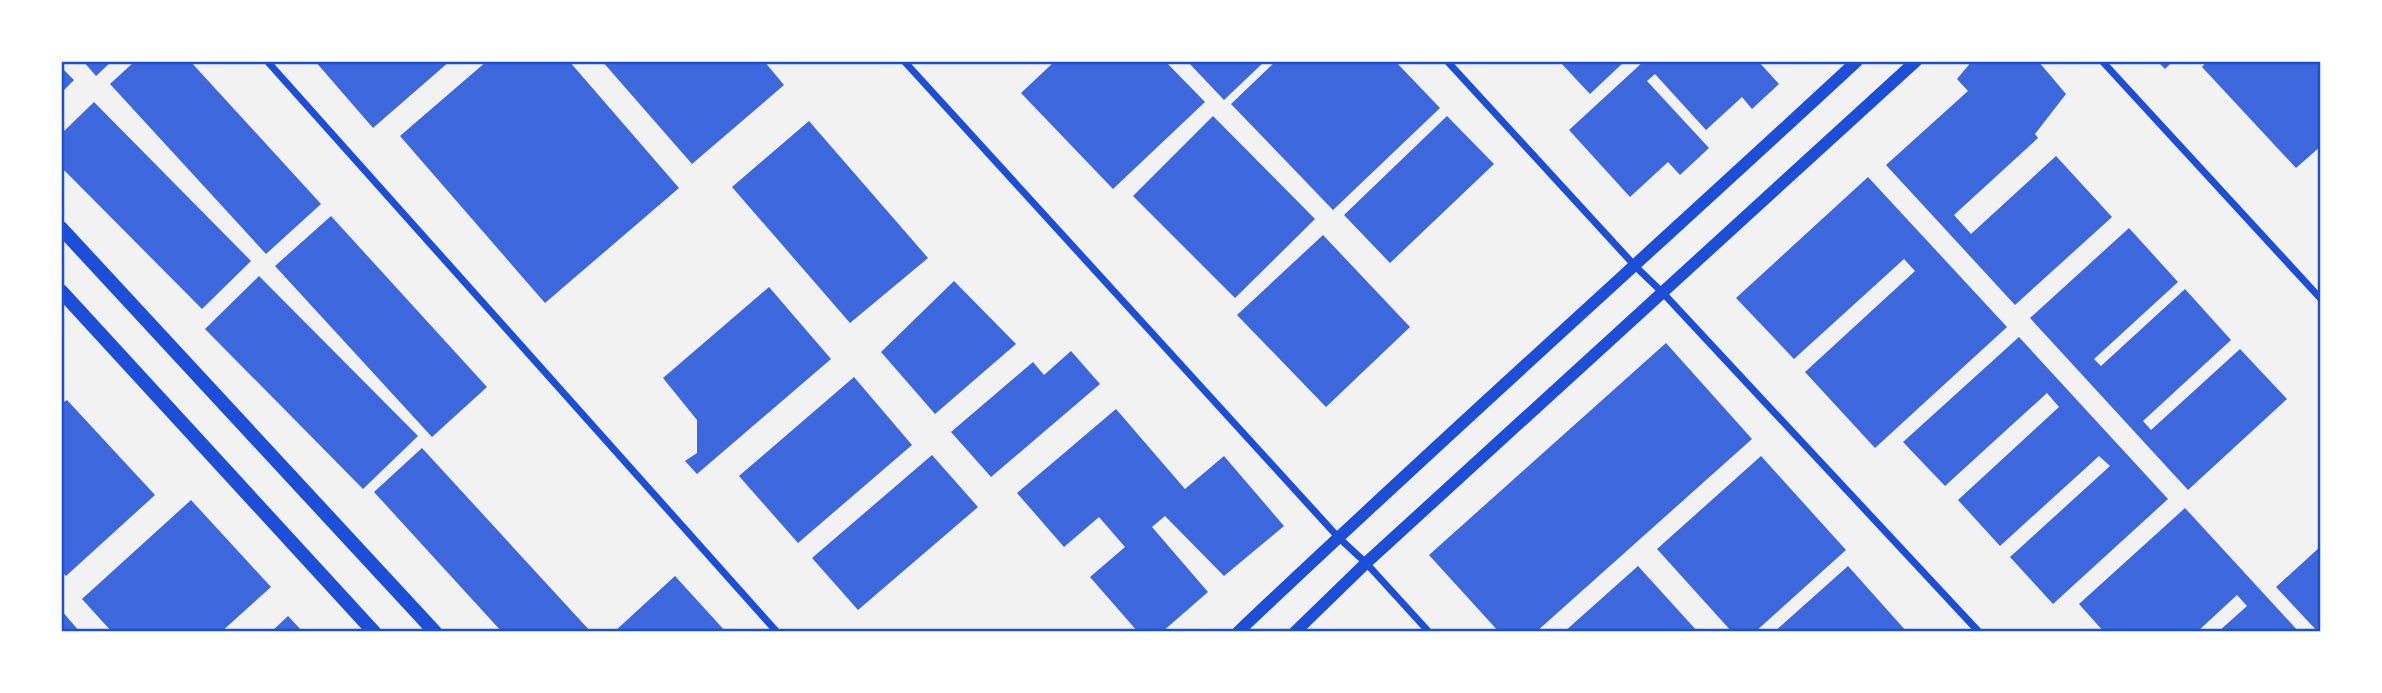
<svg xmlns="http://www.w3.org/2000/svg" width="2382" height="693" viewBox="0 0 2382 693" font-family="Raleway,sans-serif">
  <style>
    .building { fill: #3d67dc }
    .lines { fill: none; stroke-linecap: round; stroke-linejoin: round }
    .minor { stroke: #1d4ed8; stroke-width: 7 }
    .tertiary { stroke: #1d4ed8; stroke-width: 12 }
    .secondary { stroke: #1d4ed8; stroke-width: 14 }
    .neatline { fill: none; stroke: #1d4ed8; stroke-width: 2.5 }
  </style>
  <rect width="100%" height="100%" fill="#f2f2f2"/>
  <!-- building -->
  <path class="building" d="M83,61H112L96,76Z
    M135,61H190L321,204L266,254L110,84Z
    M315,61H450L373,128Z
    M487,61H569L679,188L545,303L400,136Z
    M602,61H764L784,85L692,164Z
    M1055,61H1165L1205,102L1113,189L1021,93Z
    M1187,61H1265L1224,100Z
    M1276,61H1395L1440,108L1333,210L1231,104Z
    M1559,61H1625L1590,94Z
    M1644,61H1758L1779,84L1752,109L1742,97L1706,130L1655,74L1647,81L1709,148L1680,175L1668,162L1630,197L1569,130Z
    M1972,61H2038L2066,94L2035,134L2038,138L1954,215L1971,234L2056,156L2112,217L2015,305L1886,165L1968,91L1957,79Z
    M2157,61H2173L2165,69Z
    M2207,61H2321V146L2296,168L2202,67Z
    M61,67L74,80L61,93Z
    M94,102L251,261L202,309L61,167V134Z
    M1213,116L1315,219L1235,298L1133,196Z
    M1447,116L1494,164L1390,263L1344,215Z
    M809,121L928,258L850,323L732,187Z
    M1868,177L2007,327L1875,448L1805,372L1915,271L1904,259L1794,359L1736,298Z
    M331,216L487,387L432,437L275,266Z
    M2129,228L2178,282L2094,359L2101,366L2185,289L2231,340L2143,421L2151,430L2240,349L2287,399L2188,490L2030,318Z
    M1323,235L1410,327L1326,407L1237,315Z
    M259,276L418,436L363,489L205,329Z
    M954,281L1016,344L935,414L881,352Z
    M769,287L831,359L697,474L685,461L697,453V420L663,378Z
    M2019,337L2168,499L2053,604L2010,557L2110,466L2099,456L2000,546L1958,500L2059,407L2047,393L1945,486L1903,442Z
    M1666,343L1752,439L1536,632H1499L1429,555Z
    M1071,351L1100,384L991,477L951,432L1033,362L1044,375Z
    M854,377L912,445L798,543L739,476Z
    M67,400L155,495L66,576L61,571V404Z
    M1116,409L1185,489L1224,456L1284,526L1224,576L1165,516L1152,527L1208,592L1162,632H1138L1090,577L1125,547L1099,517L1064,547L1017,493Z
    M422,448L591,632H502L374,492Z
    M932,455L978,507L858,610L812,558Z
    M1761,456L1846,550L1755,632H1732L1657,549Z
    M191,500L271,587L221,632H112L82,599Z
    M2185,508L2299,632H2218L2247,606L2237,595L2197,632H2104L2079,604Z
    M2321,546V632H2318L2276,587Z
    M1638,566L1698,632H1564Z
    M1848,566L1907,632H1774Z
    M675,576L726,632H614Z
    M61,610L80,632H61Z
    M288,616L303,632H271Z"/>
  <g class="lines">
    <!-- minor -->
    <path class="minor" d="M267,61L777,632
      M904,61L1338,537L1366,563L1429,632
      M1447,61L1636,267L1663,293L1979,632
      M2102,61L2321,299"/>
    <!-- tertiary -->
    <path class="tertiary" d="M1238,632C1441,439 1651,252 1857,61
      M1295,632L1366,563L1916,61"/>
    <!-- secondary -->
    <path class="secondary" d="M61,228L435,632
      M61,291L374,632"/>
  </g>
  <!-- border -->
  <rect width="2382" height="693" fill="none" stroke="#ffffff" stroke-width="126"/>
  <rect x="63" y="63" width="2256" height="567" class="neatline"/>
</svg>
